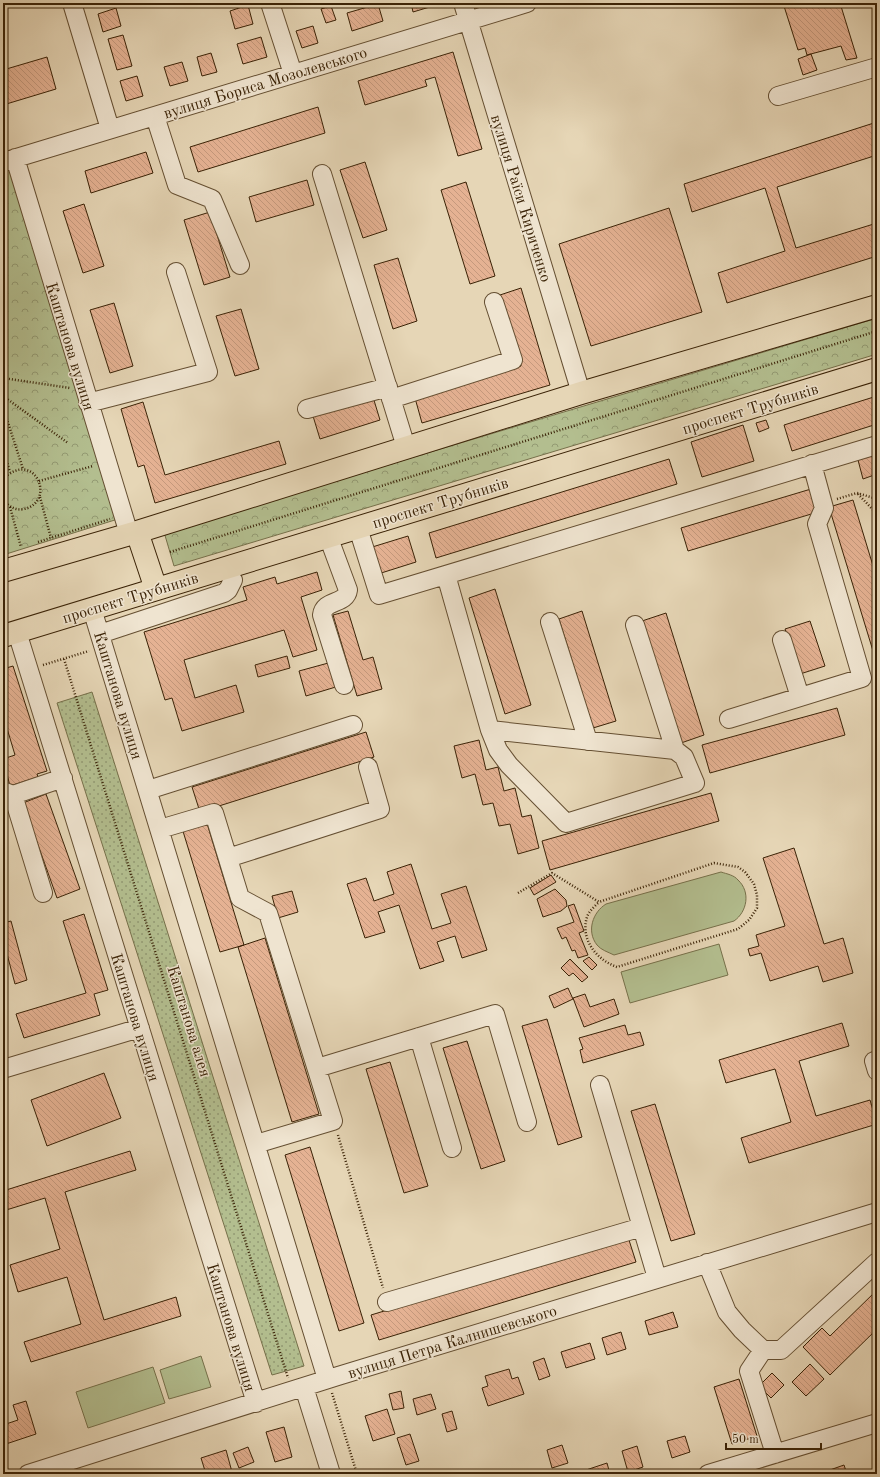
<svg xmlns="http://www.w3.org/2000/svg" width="880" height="1477" viewBox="0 0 880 1477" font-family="'Old Standard TT',serif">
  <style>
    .grass { fill: url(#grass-dots); stroke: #76704a }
    .forest { fill: url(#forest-crowns); stroke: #76704a }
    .garden { fill: #b3be8f; stroke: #76704a }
    .building { fill: url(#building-back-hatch); stroke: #3a2206 }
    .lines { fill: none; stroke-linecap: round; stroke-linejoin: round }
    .minor-casing { stroke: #654f32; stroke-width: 20 }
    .major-casing { stroke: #3a2206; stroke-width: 24 }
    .path { stroke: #3a2206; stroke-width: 2.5; stroke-dasharray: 1 2; stroke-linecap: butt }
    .minor { stroke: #efe4d0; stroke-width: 18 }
    .major { stroke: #e6d6b6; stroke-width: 22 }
    .labels { text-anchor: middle; stroke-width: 3; stroke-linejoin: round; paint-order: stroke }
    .street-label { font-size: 16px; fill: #3a2206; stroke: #efe4d0 }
  </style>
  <defs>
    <pattern id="grass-dots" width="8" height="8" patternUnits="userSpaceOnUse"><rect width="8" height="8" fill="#b3be8f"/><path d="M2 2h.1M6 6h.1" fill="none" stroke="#939a73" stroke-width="1.8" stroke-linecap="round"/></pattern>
    <pattern id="forest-crowns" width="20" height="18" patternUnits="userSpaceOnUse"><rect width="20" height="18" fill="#b3be8f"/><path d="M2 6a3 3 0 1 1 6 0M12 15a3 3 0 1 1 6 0" fill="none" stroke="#939a73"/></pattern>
    <pattern id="building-back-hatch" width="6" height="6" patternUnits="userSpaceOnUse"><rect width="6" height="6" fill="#e5b293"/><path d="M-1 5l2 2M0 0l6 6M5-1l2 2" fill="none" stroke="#c5997d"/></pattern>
  </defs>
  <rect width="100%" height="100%" fill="#e6d6b6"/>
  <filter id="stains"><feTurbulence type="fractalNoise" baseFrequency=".005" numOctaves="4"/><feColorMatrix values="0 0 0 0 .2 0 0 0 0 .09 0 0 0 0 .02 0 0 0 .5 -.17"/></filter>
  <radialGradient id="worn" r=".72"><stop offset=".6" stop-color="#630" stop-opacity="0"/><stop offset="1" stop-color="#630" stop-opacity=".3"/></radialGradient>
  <!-- grass -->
  <path class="grass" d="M92,692L304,1366L272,1375L57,703Z"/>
  <!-- forest -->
  <path class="forest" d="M7,162L118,519L3,555V163Z
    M877,318V354L174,566L164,532Z"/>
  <!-- garden -->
  <path class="garden" d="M721,872C727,874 734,875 738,880C751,892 747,912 734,921L614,955C608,952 601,950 597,945C586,931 593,912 606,904Z
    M719,944L728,975L630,1003L621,972Z
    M201,1356L211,1387L169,1399L160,1370Z
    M153,1367L165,1403L88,1428L76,1392Z"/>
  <!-- building -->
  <path class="building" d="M411,3H432L433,6L413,12Z
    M783,3H840L857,58L846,60L841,46L807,55L805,48L798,50Z
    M378,4L383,21L352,31L347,13Z
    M248,5L253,24L235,29L230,11Z
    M331,6L336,20L326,23L321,9Z
    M116,8L121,26L103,32L98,14Z
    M313,26L318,43L302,48L296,31Z
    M123,35L132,66L117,70L108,39Z
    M261,37L267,57L243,64L237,44Z
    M453,52L482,149L458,156L435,77L425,80L427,86L365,105L358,81Z
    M211,53L217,72L202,76L197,57Z
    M811,54L817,70L803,75L798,59Z
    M47,57L56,89L3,105V70Z
    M182,62L188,81L170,86L164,67Z
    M137,76L143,96L126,101L120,81Z
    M318,107L325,133L198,172L190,147Z
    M877,122V155L777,187L796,248L877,223V256L727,303L718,273L785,251L765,188L692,212L684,184Z
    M146,152L153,173L91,193L85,171Z
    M365,162L387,230L363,238L340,170Z
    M307,180L314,205L256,222L249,197Z
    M466,182L495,276L470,284L441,190Z
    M84,204L104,266L83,273L63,211Z
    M669,208L702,312L591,346L559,244Z
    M210,212L230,277L204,285L184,220Z
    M398,258L417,321L393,329L374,265Z
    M521,288L550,385L422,423L415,398L521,366L500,295Z
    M114,303L133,366L110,373L90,310Z
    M241,309L259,369L235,376L216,316Z
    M877,396V424L792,451L784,425Z
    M373,397L380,420L320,439L313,416Z
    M143,402L165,475L279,441L286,464L155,503L144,465L138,467L121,409Z
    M766,420L769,428L759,432L756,423Z
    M743,425L754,461L702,477L691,442Z
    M877,454V474L863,479L858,460Z
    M669,459L677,484L436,558L429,533Z
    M811,489L818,512L688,551L681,528Z
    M853,500L877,579V664L829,507Z
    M408,536L416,562L378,574L369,548Z
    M317,572L322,590L301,597L317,650L293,657L284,630L184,660L195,698L236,685L244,712L182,731L172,698L165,700L144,632L247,600L243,587L275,577L277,584Z
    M495,589L531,705L505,714L469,598Z
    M348,611L363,660L373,657L382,689L357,696L333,615Z
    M582,611L616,721L593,728L559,619Z
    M666,613L704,735L681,743L642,621Z
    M810,621L825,666L800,674L785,629Z
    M287,656L290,668L258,677L255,665Z
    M332,662L339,686L306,696L299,671Z
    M13,666L47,771L37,774L38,777L10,786L3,759L15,755L3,715V669Z
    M837,708L845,735L710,773L702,745Z
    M366,732L374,757L200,812L192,787Z
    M479,740L486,770L498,767L504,791L515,788L522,817L531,815L539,848L518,854L510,824L499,826L493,803L483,805L475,774L462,778L454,746Z
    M711,793L719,821L550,870L542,841Z
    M46,794L80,889L57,898L23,803Z
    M206,820L244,945L220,952L182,828Z
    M794,848L824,944L843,938L853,973L823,982L818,966L770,981L761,953L750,956L748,949L759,946L756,935L785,926L763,858Z
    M411,864L432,929L451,923L441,894L466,886L487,950L462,958L455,936L437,942L444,961L420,969L399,905L378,912L385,932L365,938L347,884L366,878L374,901L394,894L387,872Z
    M551,875L556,882L534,895L530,888Z
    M555,889L566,900L567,906L561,911L543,917L537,899Z
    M292,891L298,912L278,918L272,896Z
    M574,904L584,931L579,933L588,955L578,958L575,950L572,951L566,937L562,939L557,928L574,922L568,906Z
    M84,914L108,990L94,994L100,1015L24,1038L16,1014L86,993L63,921Z
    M11,921L27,980L15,984L3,939V923Z
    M265,938L319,1114L292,1122L238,947Z
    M589,957L597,965L592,970L583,961Z
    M570,959L588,977L582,982L573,973L569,976L561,968Z
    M568,988L573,999L554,1008L549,996Z
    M585,994L590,1007L614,999L619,1014L584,1027L573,998Z
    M547,1019L582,1137L558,1145L522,1026Z
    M842,1023L849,1046L799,1061L816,1116L870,1100L877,1124L749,1163L741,1138L791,1122L775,1069L726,1083L719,1060Z
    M625,1025L628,1035L640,1032L644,1045L583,1063L580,1050L583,1049L579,1038Z
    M467,1041L505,1161L481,1169L443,1048Z
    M390,1062L428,1186L404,1193L366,1069Z
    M104,1073L121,1118L47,1146L31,1100Z
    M655,1104L695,1234L671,1241L631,1111Z
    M310,1147L364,1323L339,1331L285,1155Z
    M130,1151L136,1170L65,1192L104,1320L176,1297L181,1316L31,1362L24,1342L81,1324L67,1277L18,1292L10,1265L60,1249L45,1198L3,1211V1191Z
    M628,1237L636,1262L379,1340L371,1315Z
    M877,1290V1329L830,1375L803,1347L822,1328L830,1336Z
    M673,1312L678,1327L649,1335L645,1321Z
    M621,1332L626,1349L607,1355L602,1338Z
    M590,1343L595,1359L566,1368L561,1352Z
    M544,1358L550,1376L539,1380L533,1362Z
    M810,1364L824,1379L806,1396L792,1382Z
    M509,1369L512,1379L518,1377L524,1394L488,1406L482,1388L488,1386L485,1376Z
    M772,1373L784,1385L771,1398L759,1386Z
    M739,1379L757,1436L732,1444L714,1387Z
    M401,1391L404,1408L393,1410L389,1394Z
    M431,1394L436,1409L417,1415L413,1399Z
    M26,1401L36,1434L3,1445V1425L18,1420L13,1405Z
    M387,1409L395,1434L373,1441L365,1416Z
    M452,1411L457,1429L447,1432L442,1414Z
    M284,1427L292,1457L275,1462L266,1432Z
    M410,1434L419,1461L406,1465L397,1438Z
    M685,1436L690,1452L672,1458L667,1441Z
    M562,1445L568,1463L552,1468L547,1450Z
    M637,1446L643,1467L628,1472L622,1451Z
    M248,1447L254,1462L239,1468L233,1453Z
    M226,1450L232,1472L225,1474H206L201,1458Z
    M607,1463L610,1474H584L583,1471Z
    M844,1465L847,1474H828L827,1471Z"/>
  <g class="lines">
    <defs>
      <path id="minor" d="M72,3L110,129
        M270,3L293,74
        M463,3L581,393
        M778,96L877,67
        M155,116L177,185L212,199L240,265
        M15,158L129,534
        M3,162L527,3
        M322,174L406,447
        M391,399L513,360L494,302
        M88,403L208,372L176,272
        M307,409L388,387
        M358,528L379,595L877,445
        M328,536L348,590C346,605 324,599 322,615L344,685
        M446,575L490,730L675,750L684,757L695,783L566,823L509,765L498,750L490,730
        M92,609L327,1379
        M550,622L588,741
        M635,625L675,750
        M17,632L256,1403
        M100,634L224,593L228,590L233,580
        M782,640L800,697
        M729,719L862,678L817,524L824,508L812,464
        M148,790L353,725
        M3,791L13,795L63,778
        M13,795L43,893
        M160,829L214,813L240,898L268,913L333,1121L256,1144
        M228,858L380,809L368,767
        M419,1037L452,1148
        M874,1061L877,1071
        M317,1068L495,1014L527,1122
        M3,1069L140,1028
        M600,1085L657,1278
        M707,1263L727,1312L742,1330L763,1350L749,1371L775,1454
        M387,1302L642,1227
        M763,1350H781L877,1262
        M304,1387L331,1474
        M28,1474L338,1376L877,1212
        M708,1474L877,1423"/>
      <path id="major" d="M137,532L156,589
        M3,571L137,532L581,393L877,306
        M3,636L877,369"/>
    </defs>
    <!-- minor casing -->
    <use href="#minor" class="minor-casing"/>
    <!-- major casing -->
    <use href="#major" class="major-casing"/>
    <!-- path -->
    <path class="path" d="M3,378L70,388
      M3,396L68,443
      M3,407L23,469
      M3,449L10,472
      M3,479C35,448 57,502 24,509C15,511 9,506 3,500
      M39,481L93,466
      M858,494L877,514
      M40,497L51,538
      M837,499L857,493L877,499
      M10,507L21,547
      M38,542L110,519
      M170,552L877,331
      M64,659L288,1378
      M43,665L89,651
      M518,893L552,873L599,902L714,863L738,867L745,872L754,884L757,895V908L749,920L738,929L617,967C597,960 580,940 587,917C589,911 595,906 599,902
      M338,1135L383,1288
      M332,1393L357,1474"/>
    <!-- minor -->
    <use href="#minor" class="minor"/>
    <!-- major -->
    <use href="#major" class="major"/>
  </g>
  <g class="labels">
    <!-- street labels -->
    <g class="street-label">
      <text transform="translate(265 82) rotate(-17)" y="6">вулиця Бориса Мозолевського</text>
      <text transform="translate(522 198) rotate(73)" y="6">вулиця Раїси Кириченко</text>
      <text transform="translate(71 346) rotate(73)" y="6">Каштанова вулиця</text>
      <text transform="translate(750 408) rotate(-17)" y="6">проспект Трубників</text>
      <text transform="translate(440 502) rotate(-17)" y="6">проспект Трубників</text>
      <text transform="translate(130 597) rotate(-17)" y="6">проспект Трубників</text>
      <text transform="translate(119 695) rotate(73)" y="6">Каштанова вулиця</text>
      <text transform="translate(136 1017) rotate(73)" y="6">Каштанова вулиця</text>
      <text transform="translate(190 1021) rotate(73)" y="6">Каштанова алея</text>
      <text transform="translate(232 1327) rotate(73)" y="6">Каштанова вулиця</text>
      <text transform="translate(452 1341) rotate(-17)" y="6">вулиця Петра Калнишевського</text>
    </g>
  </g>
  <!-- margin -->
  <rect width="880" height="1477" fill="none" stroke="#e6d6b6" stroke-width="16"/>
  <rect x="4" y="4" width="872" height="1469" fill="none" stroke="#3a2206" stroke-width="2"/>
  <rect x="8" y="8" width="864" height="1461" fill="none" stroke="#3a2206"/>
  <!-- scale -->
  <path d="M726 1443v6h95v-6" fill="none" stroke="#3a2206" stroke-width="2"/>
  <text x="732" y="1443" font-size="12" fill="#3a2206" stroke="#efe4d0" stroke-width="3" paint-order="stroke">50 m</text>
  <rect width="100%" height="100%" filter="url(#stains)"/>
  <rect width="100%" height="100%" fill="url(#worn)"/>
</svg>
